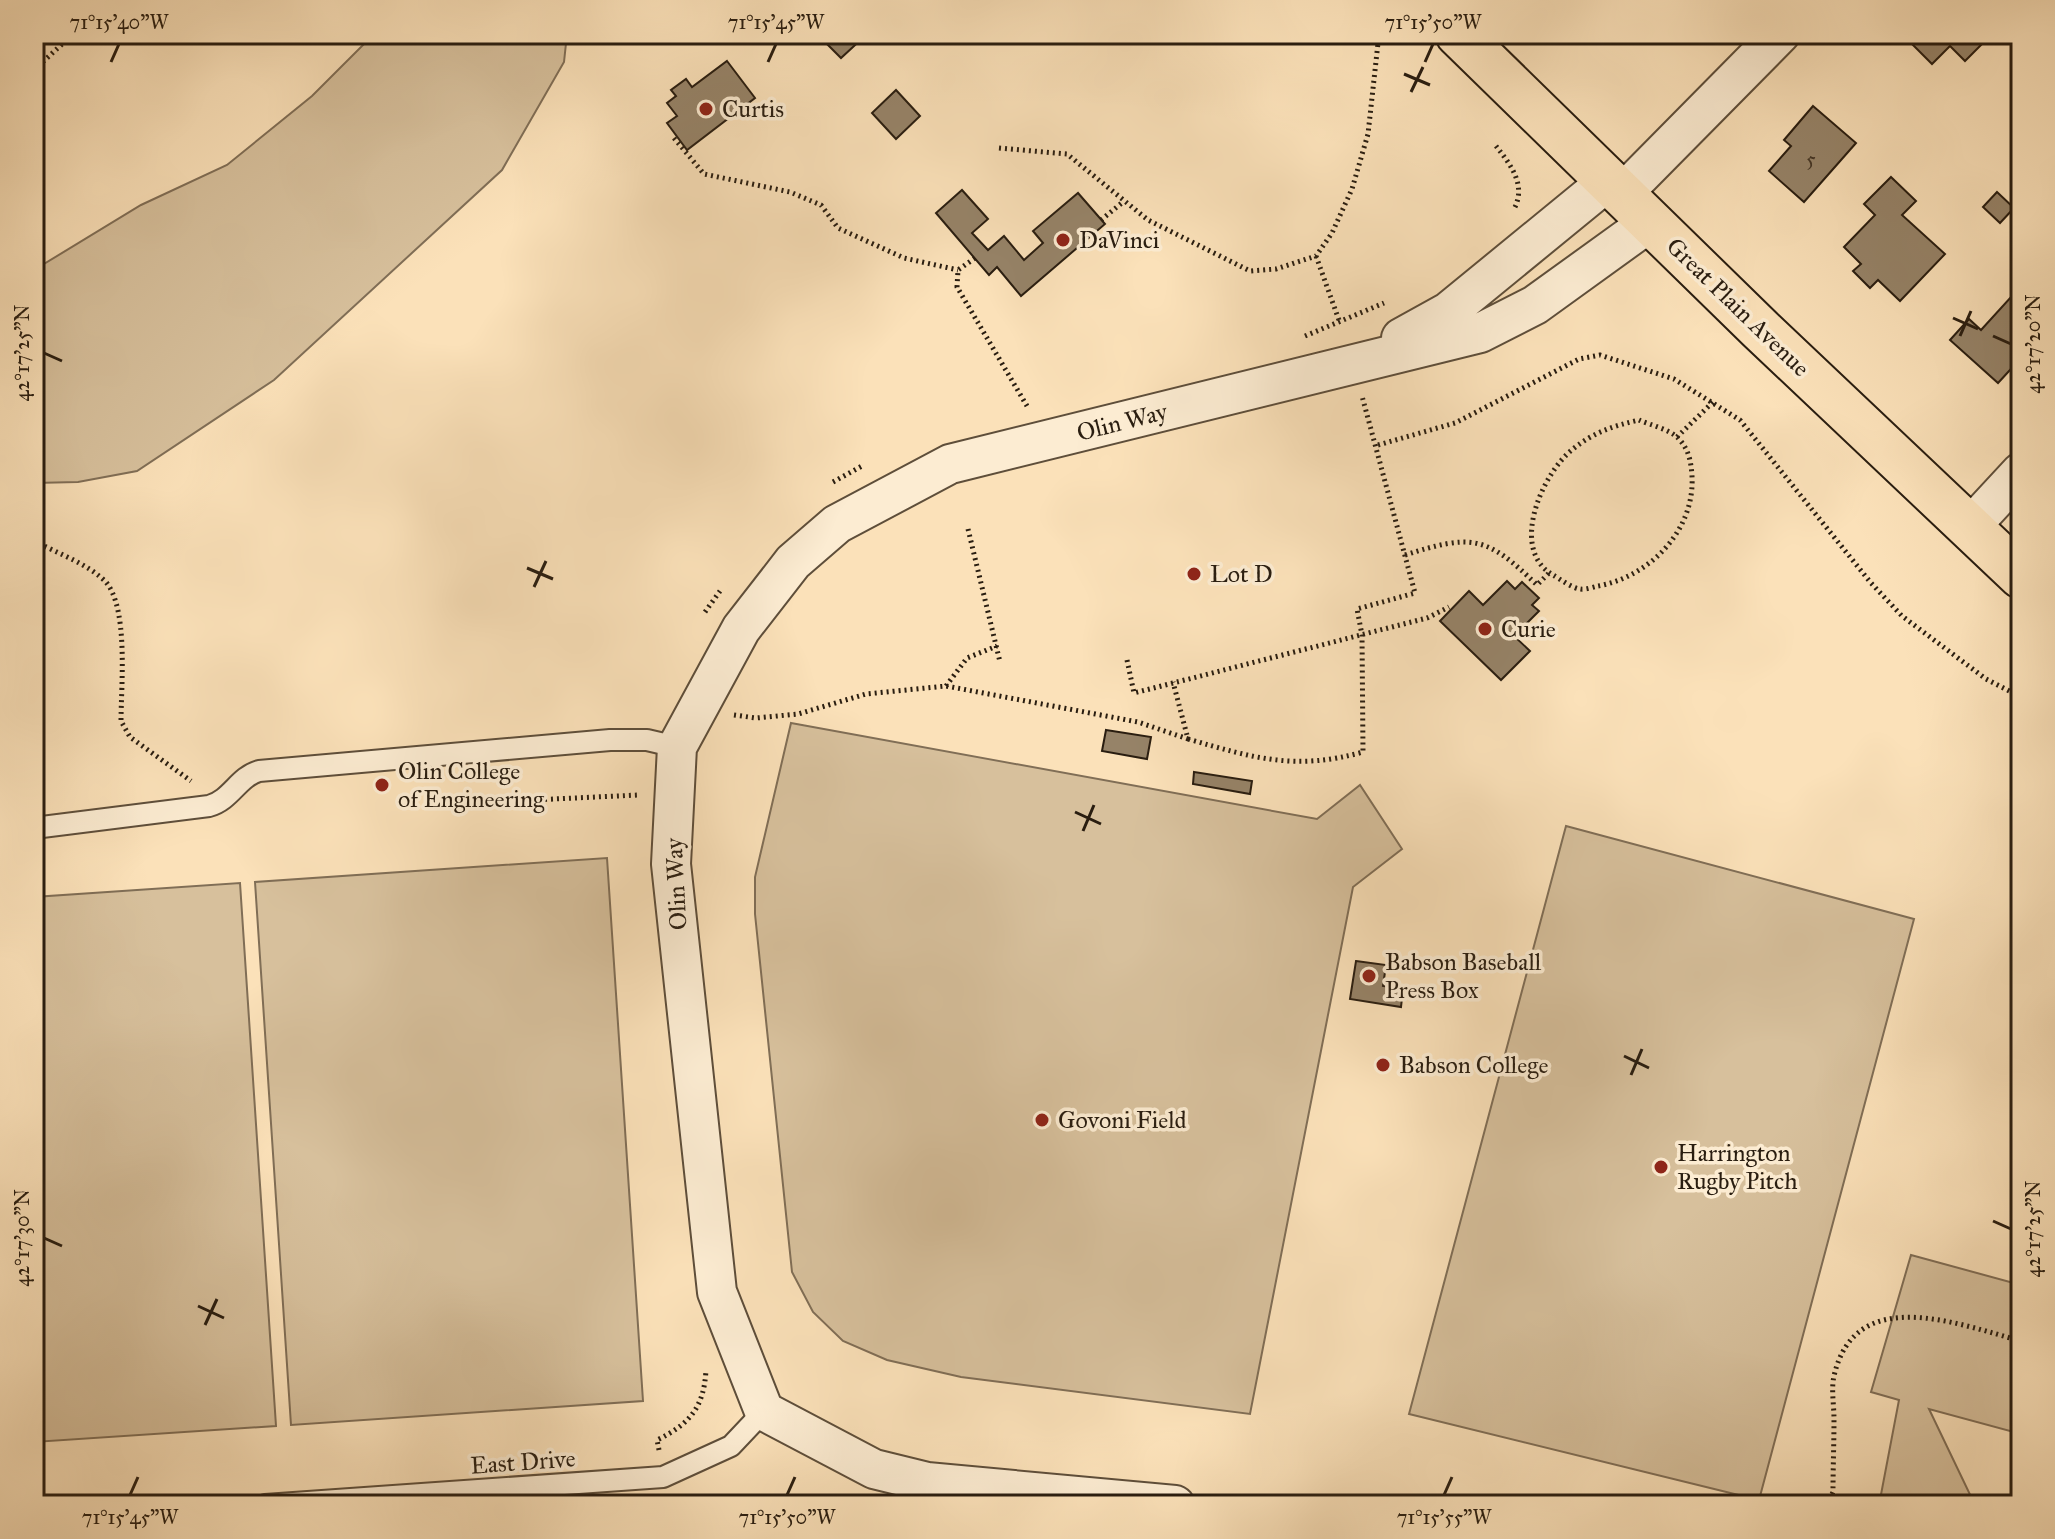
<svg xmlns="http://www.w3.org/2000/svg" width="2055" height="1539" viewBox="0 0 2055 1539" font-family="'IM FELL Great Primer',serif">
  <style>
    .green { fill: #d7c09c; stroke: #806e56; stroke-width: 2 }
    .building { fill: #968368; stroke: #291d10; stroke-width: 2 }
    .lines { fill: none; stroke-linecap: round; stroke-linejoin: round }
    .service-casing { stroke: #5e4e3a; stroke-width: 24 }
    .minor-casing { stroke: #5e4e3a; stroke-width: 42 }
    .primary-casing { stroke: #291d10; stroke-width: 48 }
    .path { stroke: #291d10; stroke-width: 5; stroke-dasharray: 2 4; stroke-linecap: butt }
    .service { stroke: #fcecd2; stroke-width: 20 }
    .minor { stroke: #fcecd2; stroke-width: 38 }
    .primary { stroke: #fbe1b9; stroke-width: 44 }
    .ticks { fill: none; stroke: #291d10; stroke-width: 3 }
    .poi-dot { fill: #8f2418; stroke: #fcecd2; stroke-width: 3 }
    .labels { text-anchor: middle; stroke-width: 7; stroke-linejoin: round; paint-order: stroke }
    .number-label { font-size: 20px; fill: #443626 }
    .poi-label { font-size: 24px; fill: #291d10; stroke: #fcecd2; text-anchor: start }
    .street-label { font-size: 24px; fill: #291d10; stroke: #fcecd2 }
    .neatline { fill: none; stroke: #291d10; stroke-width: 3 }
    .ticks-label { font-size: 20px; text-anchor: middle; fill: #291d10 }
  </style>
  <rect width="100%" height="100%" fill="#fbe1b9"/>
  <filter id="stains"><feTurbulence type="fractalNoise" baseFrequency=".0025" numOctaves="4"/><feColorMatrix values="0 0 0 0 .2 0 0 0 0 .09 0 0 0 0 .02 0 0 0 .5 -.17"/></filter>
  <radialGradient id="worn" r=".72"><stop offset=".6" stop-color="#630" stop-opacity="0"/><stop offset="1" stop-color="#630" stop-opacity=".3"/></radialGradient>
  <!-- green -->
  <path class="green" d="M374,34H567L564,62L502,170L274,380L137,471L78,482L34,483V270L141,205L227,165L312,96Z
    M791,723L1317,819L1360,785L1402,849L1353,887L1250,1414L961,1377L887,1360L843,1341L813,1312L792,1272L755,914V877Z
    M1566,826L1914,919L1759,1500L1409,1414Z
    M607,858L643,1401L291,1425L255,882Z
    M240,883L276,1426L34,1442V897Z
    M1911,1255L2021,1285V1434L1929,1409L1975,1505H1879L1899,1400L1871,1392Z"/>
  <!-- building -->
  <path class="building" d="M817,34H867L841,58Z
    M1912,34H1992L1965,61L1950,46L1932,64L1907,39Z
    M727,61L755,98L687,150L667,123L677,116L667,103L676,96L671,90L686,79L692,87Z
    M896,90L920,116L896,139L872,113Z
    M1813,106L1856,143L1804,202L1769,171L1791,146L1784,140Z
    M1891,177L1916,201L1902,215L1945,254L1900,301L1878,280L1870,288L1853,271L1861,264L1844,247L1875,215L1864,204Z
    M962,190L988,219L972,233L988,250L1004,236L1024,260L1043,243L1033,231L1078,193L1105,224L1021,296L997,267L989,275L936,213Z
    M1997,192L2014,208L2000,223L1983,207Z
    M2021,286V358L1998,383L1950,340L1969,319L1981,330Z
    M1507,581L1515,589L1522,582L1539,598L1532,605L1539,611L1514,636L1530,651L1501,680L1440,621L1469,591L1483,605Z
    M1106,730L1151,737L1147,759L1102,751Z
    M1194,772L1252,781L1250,794L1193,784Z
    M1356,961L1386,965L1383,986L1403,989L1401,1007L1350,999Z"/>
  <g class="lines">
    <defs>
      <path id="service" d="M34,828L209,806C231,800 238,777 259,771L610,740H647L677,747
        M265,1505L663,1477L731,1446L764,1411"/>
      <path id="minor" d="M1622,194L1780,34
        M1401,338L1448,312L1608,181
        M1970,527L2021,472
        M1175,1505L927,1482L874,1469L764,1411L717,1292L671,864L677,747L741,629L793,562L837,524L950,464L1480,333L1535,305L1650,222"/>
      <path id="primary" d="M1458,34L1760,329L2021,576"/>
    </defs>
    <!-- service casing -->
    <use href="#service" class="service-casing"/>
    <!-- minor casing -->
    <use href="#minor" class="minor-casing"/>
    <!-- primary casing -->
    <use href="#primary" class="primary-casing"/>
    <!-- path -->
    <path class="path" d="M34,70L73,34
      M674,138L704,174L790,192L821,205L838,228L904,258L958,270
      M1496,146C1510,164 1527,185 1514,209
      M999,148L1067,154L1148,220L1250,271L1276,269L1316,256L1332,233L1352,189L1368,134L1379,34
      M1101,220L1123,202
      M1316,256L1340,323
      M975,258L958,270L957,287L1027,406
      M1305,336L1384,303
      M1639,420C1650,425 1669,429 1678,438C1689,449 1691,462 1692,476C1695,531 1649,577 1598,586C1593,587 1585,590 1580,589C1572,588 1560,579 1553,575C1508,549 1543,472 1573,449C1594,432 1613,426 1639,420Z
      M1677,437L1713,402
      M1378,445L1455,423L1579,359L1600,355L1674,379L1740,420L1871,583L1902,616L1986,679L2021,697
      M833,482L862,466
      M968,529L1000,662
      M34,541C57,553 86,563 105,581C129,607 121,686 121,721L130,737L191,781
      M1405,555C1471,534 1486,535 1537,585L1549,573
      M705,612L720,591
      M1127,660L1134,693L1427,618L1449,607
      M946,686L967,658L997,646
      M734,715L756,718L798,714L866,694L946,686L1138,722L1188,739L1173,682
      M1188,739C1254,758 1295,771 1363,752L1362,635L1357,609L1415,593L1362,396
      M533,800L638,795
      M659,1450L657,1440C690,1424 704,1407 706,1370
      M1827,1505L1833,1492C1833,1468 1834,1443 1834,1419C1834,1405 1831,1389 1834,1376C1855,1283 1958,1324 2021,1341"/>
    <!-- service -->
    <use href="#service" class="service"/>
    <!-- minor -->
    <use href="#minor" class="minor"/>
    <!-- primary -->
    <use href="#primary" class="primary"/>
  </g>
  <!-- ticks -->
  <path class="ticks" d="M111,62L119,44M768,62L776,44M1425,62L1433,44M1404,74L1430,85M1411,92L1423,67M1953,318L1978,329M1960,336L1971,311M1993,336L2011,344M44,353L62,361M527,568L553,579M534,587L546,561M1075,812L1101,824M1083,831L1094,805M1624,1056L1649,1068M1631,1075L1642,1049M1993,1221L2011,1229M44,1238L62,1246M198,1306L224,1318M205,1325L217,1299M130,1495L138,1477M787,1495L795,1477M1444,1495L1452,1477"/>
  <!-- markers -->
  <g class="poi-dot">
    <circle cx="706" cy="109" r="8"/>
    <circle cx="1063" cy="240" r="8"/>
    <circle cx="1194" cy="574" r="8"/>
    <circle cx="1485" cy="629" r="8"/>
    <circle cx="382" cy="785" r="8"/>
    <circle cx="1369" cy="976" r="8"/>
    <circle cx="1383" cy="1065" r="8"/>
    <circle cx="1042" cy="1120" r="8"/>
    <circle cx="1661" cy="1167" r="8"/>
  </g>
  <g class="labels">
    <!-- number labels -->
    <g class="number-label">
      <text x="1811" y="166">5</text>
    </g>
    <!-- poi labels -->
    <g class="poi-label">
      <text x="722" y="117">Curtis</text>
      <text x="1079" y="248">DaVinci</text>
      <text x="1210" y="582">Lot D</text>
      <text x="1501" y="637">Curie</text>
      <text x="398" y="779">Olin College<tspan x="398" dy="28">of Engineering</tspan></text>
      <text x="1385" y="970">Babson Baseball<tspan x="1385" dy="28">Press Box</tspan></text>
      <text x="1399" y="1073">Babson College</text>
      <text x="1058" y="1128">Govoni Field</text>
      <text x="1677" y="1161">Harrington<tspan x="1677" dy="28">Rugby Pitch</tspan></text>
    </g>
    <!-- street labels -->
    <g class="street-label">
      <text transform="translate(1738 307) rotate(44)" y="8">Great Plain Avenue</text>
      <text transform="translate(1122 422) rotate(-14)" y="8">Olin Way</text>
      <text transform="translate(676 884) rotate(-93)" y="8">Olin Way</text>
      <text transform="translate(523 1462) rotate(-4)" y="8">East Drive</text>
    </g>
  </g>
  <!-- margin -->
  <rect width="2055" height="1539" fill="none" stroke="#fbe1b9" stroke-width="88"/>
  <rect x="44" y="44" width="1967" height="1451" class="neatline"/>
  <g class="ticks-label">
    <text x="119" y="29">71°15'40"W</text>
    <text x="776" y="29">71°15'45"W</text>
    <text x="1433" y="29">71°15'50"W</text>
    <text transform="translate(2033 344) rotate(-90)" y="7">42°17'20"N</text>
    <text transform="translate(22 353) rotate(-90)" y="7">42°17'25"N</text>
    <text transform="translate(2033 1229) rotate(-90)" y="7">42°17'25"N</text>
    <text transform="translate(22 1238) rotate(-90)" y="7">42°17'30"N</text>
    <text x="130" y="1524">71°15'45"W</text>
    <text x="787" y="1524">71°15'50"W</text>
    <text x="1444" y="1524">71°15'55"W</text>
  </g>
  <rect width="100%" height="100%" filter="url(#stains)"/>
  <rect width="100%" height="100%" fill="url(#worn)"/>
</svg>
